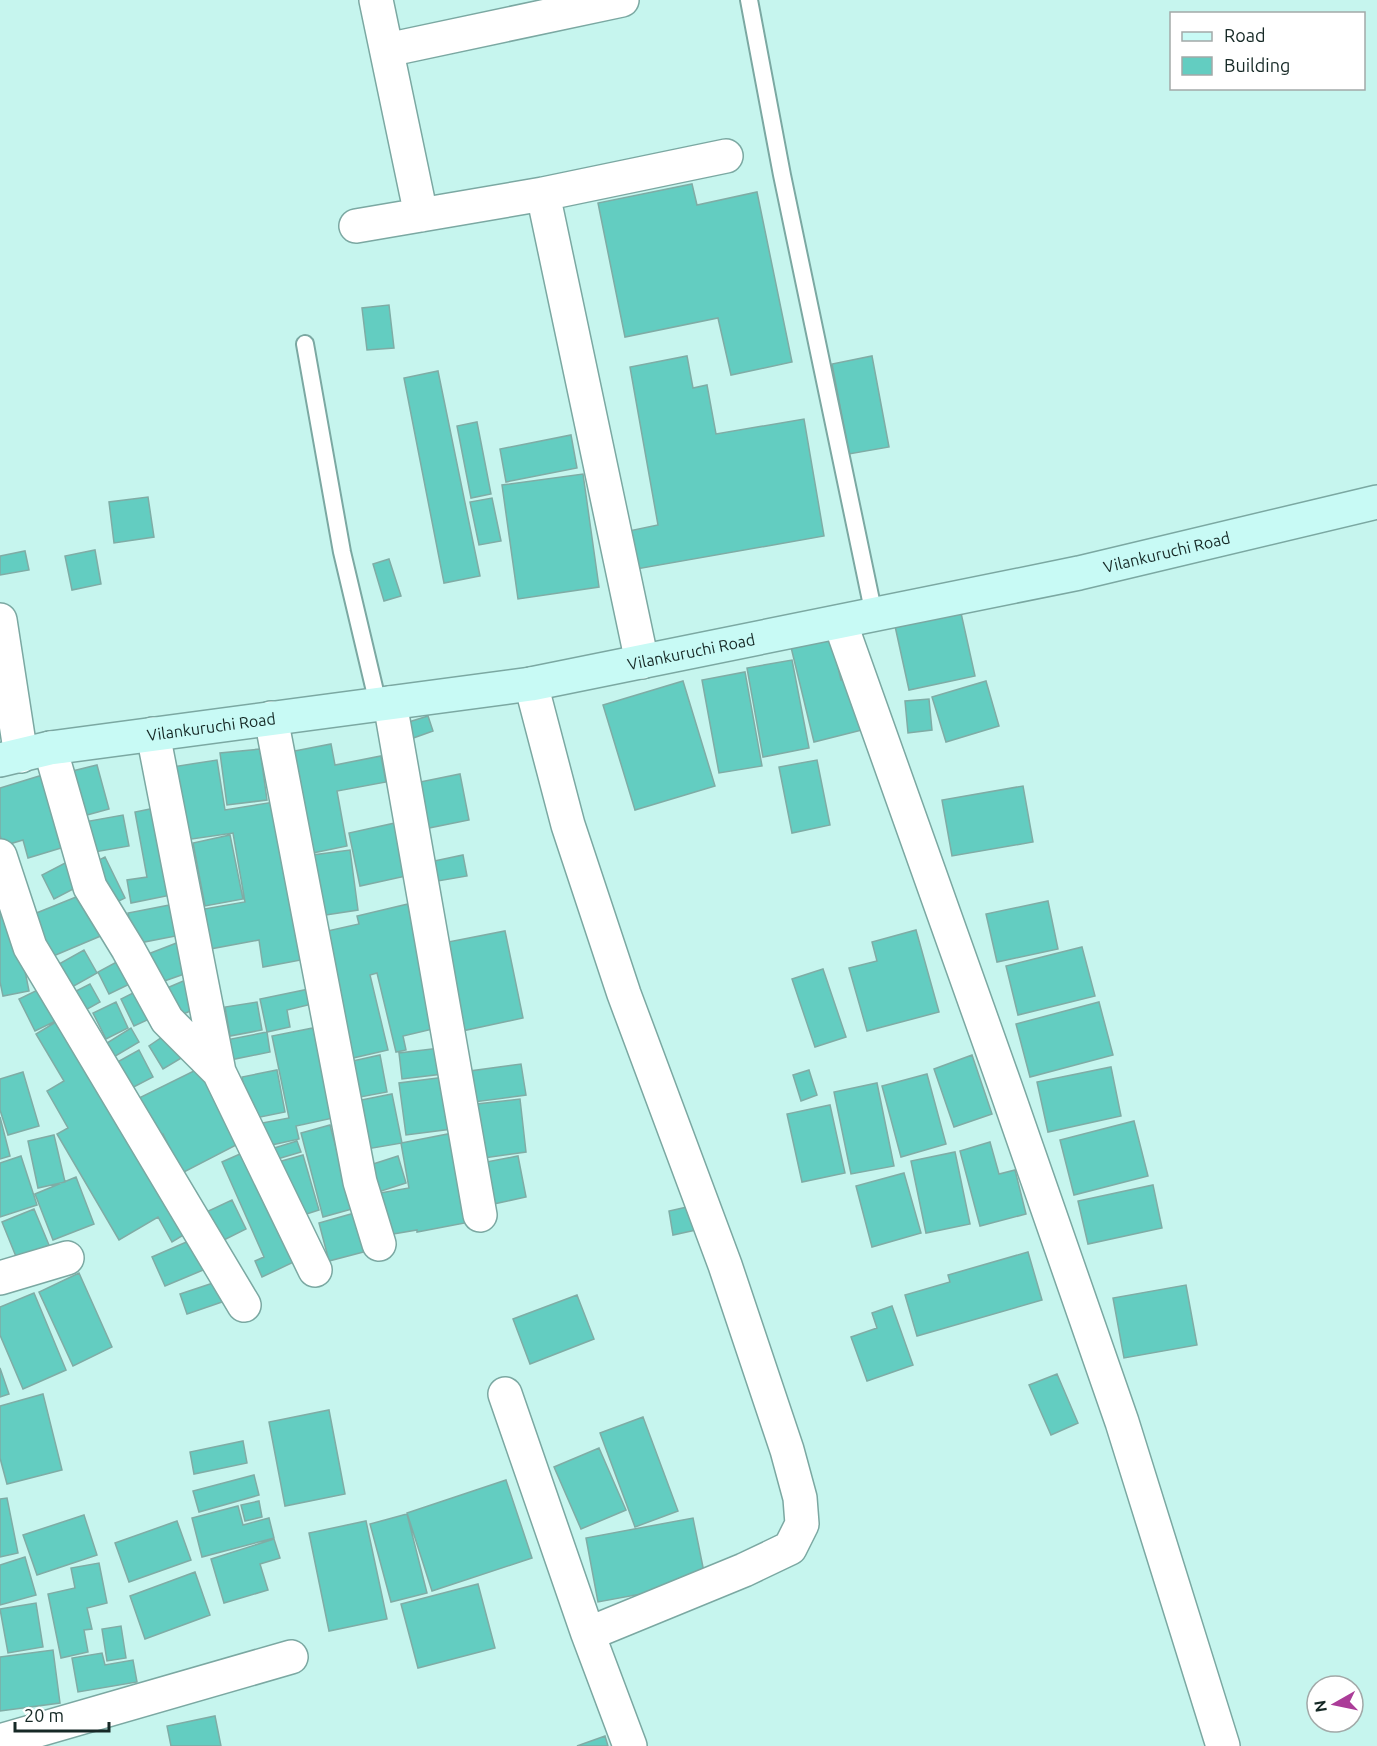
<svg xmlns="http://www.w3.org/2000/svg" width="1377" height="1746" viewBox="0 0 1377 1746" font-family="Ubuntu,sans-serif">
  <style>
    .building { fill: #63cdc1; stroke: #7faca5; stroke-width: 1.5 }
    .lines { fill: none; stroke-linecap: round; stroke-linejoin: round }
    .service-casing { stroke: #7ba8a2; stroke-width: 20 }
    .minor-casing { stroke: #7ba8a2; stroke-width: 36 }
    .secondary-casing { stroke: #7ba8a2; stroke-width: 36 }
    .service { stroke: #fff; stroke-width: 16 }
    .minor { stroke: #fff; stroke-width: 33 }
    .secondary { stroke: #c8faf5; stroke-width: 33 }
    .labels { text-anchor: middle; stroke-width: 4.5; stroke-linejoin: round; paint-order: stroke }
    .street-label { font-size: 16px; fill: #162926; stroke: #fff }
  </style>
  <rect width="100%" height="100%" fill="#c6f5ee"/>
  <!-- building -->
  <path class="building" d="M692,184L697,205L757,192L792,362L731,375L718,318L625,337L598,203Z
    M389,305L394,348L367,350L362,308Z
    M687,356L693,388L707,385L716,434L804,419L824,536L631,570L624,532L658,525L630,367Z
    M872,356L889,447L849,454L832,364Z
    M438,371L480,576L444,583L404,378Z
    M477,422L491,494L471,498L457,426Z
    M571,435L577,468L506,482L500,449Z
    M583,474L599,587L518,599L502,485Z
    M148,497L154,537L114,543L109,502Z
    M492,498L501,541L479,545L470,502Z
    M95,550L101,584L72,590L65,556Z
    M25,551L29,570L0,575V556Z
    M389,559L401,596L384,601L373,564Z
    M961,613L975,676L909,690L895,626Z
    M830,633L841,680L849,678L862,730L814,742L790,643Z
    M792,660L809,748L763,757L747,668Z
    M745,672L762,766L719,773L702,680Z
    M683,681L715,786L635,810L603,705Z
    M986,681L999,726L946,742L932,697Z
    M929,699L932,730L908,733L905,701Z
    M428,716L433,731L405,741L399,725Z
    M331,744L335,765L381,756L386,782L337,791L347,846L303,855L284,753Z
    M260,749L267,800L227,805L220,753Z
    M217,760L225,810L274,802L301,960L263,967L259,940L210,949L204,909L245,902L233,833L185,840L172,767Z
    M817,760L830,825L792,833L779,767Z
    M97,765L109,809L76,818L64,773Z
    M49,773L71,845L28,858L23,840L3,846L0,835V788Z
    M460,774L469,820L424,829L415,783Z
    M1023,786L1033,842L952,856L942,800Z
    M160,807L176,894L131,903L127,880L147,877L135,812Z
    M123,815L129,846L89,853L84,822Z
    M395,823L406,876L360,886L349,833Z
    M230,835L243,899L205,906L193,843Z
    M350,850L358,910L313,917L305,856Z
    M463,855L467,876L438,881L434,861Z
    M105,857L125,898L109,906L89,865Z
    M69,861L81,885L54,899L42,875Z
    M86,893L103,935L51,957L34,914Z
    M1048,901L1058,949L997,962L986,914Z
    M180,903L186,934L134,944L128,913Z
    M408,904L437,1028L403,1036L406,1050L396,1052L377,973L370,975L388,1050L353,1058L323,932L359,924L357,916Z
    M13,911L29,991L3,996L0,982V914Z
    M916,930L939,1012L867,1031L849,968L877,961L872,942Z
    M505,931L523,1018L462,1031L443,943Z
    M179,942L190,972L153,985L143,956Z
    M1082,947L1095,996L1018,1015L1006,966Z
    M84,950L97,973L72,987L59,964Z
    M124,958L136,981L109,994L98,972Z
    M823,969L846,1037L815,1047L792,979Z
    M188,979L200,1007L171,1019L160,991Z
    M90,984L100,1002L82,1012L72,993Z
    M48,985L64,1017L35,1031L19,999Z
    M143,988L156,1016L134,1026L121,999Z
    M309,989L312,1004L287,1010L290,1027L267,1032L260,999Z
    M116,1002L128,1028L106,1039L93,1013Z
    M257,1002L262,1030L230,1036L225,1007Z
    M1099,1002L1113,1055L1030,1077L1016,1024Z
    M64,1017L190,1231L172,1242L158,1217L119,1240L57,1134L68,1128L47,1091L64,1081L36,1034Z
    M131,1028L139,1042L107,1061L99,1048Z
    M313,1028L333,1118L296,1126L299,1139L267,1146L262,1123L289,1118L272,1036Z
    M267,1032L270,1052L230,1060L226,1040Z
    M168,1033L183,1057L163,1069L149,1046Z
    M440,1048L443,1074L402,1079L399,1053Z
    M139,1050L153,1077L126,1091L112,1065Z
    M380,1055L387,1092L355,1098L348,1062Z
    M972,1055L992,1114L954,1127L934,1069Z
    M521,1064L526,1095L474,1102L470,1071Z
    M204,1066L242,1142L182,1173L163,1134L156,1138L137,1099Z
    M1111,1067L1121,1116L1048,1132L1037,1082Z
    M277,1070L285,1112L250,1119L242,1077Z
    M809,1070L817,1095L801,1101L793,1075Z
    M23,1072L39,1126L8,1135L0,1110V1079Z
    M927,1074L946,1144L901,1157L882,1086Z
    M445,1077L452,1129L406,1135L399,1083Z
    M877,1083L894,1166L851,1174L834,1092Z
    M392,1094L402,1143L361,1150L351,1102Z
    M520,1099L526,1152L484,1158L477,1104Z
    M830,1105L845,1173L802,1182L787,1114Z
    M0,1117L10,1156L0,1159Z
    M1134,1121L1148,1176L1074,1195L1060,1140Z
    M330,1125L352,1209L323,1217L301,1133Z
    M453,1133L470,1222L417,1232V1230L382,1236L374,1194L409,1188L401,1143Z
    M54,1135L65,1182L38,1188L28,1141Z
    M297,1141L301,1152L274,1160L271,1149Z
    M990,1142L999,1174L1015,1170L1026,1214L980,1226L960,1151Z
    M249,1150L298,1260L262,1277L255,1261L264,1257L222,1162Z
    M955,1152L970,1224L926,1233L911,1161Z
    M303,1155L319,1210L294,1218L278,1162Z
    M21,1156L37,1205L0,1217V1163Z
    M398,1156L406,1183L378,1192L370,1165Z
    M518,1156L526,1197L489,1205L481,1163Z
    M904,1173L921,1233L872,1247L856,1186Z
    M76,1177L94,1224L53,1240L35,1194Z
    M1153,1185L1162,1228L1088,1244L1078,1201Z
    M232,1200L246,1229L218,1243L204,1213Z
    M696,1205L701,1229L673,1235L669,1211Z
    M34,1209L49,1245L17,1259L2,1222Z
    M365,1210L375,1249L329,1261L319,1223Z
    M191,1240L203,1270L165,1286L152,1257Z
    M1028,1252L1042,1300L917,1336L905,1295L950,1282L948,1275Z
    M79,1273L112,1347L73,1366L39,1292Z
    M216,1282L222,1302L187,1314L180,1294Z
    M1186,1285L1197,1345L1124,1358L1113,1298Z
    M34,1293L66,1370L23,1389L0,1335V1307Z
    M577,1295L594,1339L530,1364L513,1319Z
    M892,1306L913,1365L867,1381L851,1337L877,1328L872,1313Z
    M0,1368L9,1394L0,1397Z
    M1057,1374L1078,1423L1051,1435L1029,1385Z
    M43,1394L62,1470L7,1484L0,1458V1406Z
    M329,1410L345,1494L285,1506L269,1422Z
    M643,1417L678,1511L635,1527L600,1433Z
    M243,1441L247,1463L194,1474L190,1452Z
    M599,1448L626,1510L581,1529L554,1467Z
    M254,1475L259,1495L199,1512L193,1491Z
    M506,1480L532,1558L432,1591L407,1513Z
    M7,1498L18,1553L0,1557V1499Z
    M259,1501L262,1517L245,1521L241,1505Z
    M238,1506L243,1525L269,1518L274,1538L202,1557L192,1518Z
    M407,1514L427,1593L391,1602L370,1524Z
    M84,1515L97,1555L37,1575L23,1535Z
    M693,1518L706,1582L598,1602L586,1538Z
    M177,1521L191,1560L129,1582L115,1543Z
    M366,1521L387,1619L329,1631L309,1533Z
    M274,1539L280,1558L260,1564L268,1590L224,1603L211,1559Z
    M25,1557L36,1595L0,1605V1565Z
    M99,1563L107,1603L87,1608L92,1629L84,1630L88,1652L61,1658L48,1594L75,1588L71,1568Z
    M195,1572L210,1615L145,1639L130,1596Z
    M478,1584L495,1648L418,1668L401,1604Z
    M36,1603L43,1647L8,1653L0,1609Z
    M121,1626L126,1658L107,1661L102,1629Z
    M53,1650L60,1703L0,1711V1657Z
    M102,1653L105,1665L133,1660L137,1682L78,1692L72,1658Z
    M215,1716L221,1746H171L167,1726Z
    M605,1736L608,1746H577Z"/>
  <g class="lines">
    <defs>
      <path id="service" d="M749,0L782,175L874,615
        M305,344L342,552L378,704"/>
      <path id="minor" d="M376,0L421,215
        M387,50L622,0
        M543,194L642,662
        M356,226L543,194L726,156
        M0,620L21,756
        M840,622L1004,1083L1122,1422L1223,1746
        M531,684L568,825L624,994L725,1265L787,1450L800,1498L802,1524L790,1548L744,1570L588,1634L630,1746
        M390,703L480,1215
        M271,718L360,1182L379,1244
        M153,734L219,1072L315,1270
        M50,748L90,887L128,949L167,1020L219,1072
        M0,856L30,947L244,1305
        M0,1278L67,1258
        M505,1394L588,1634
        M0,1741L291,1657"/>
      <g id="secondary">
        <path id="s1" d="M0,760L50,748L531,684L1079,573L1377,502"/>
      </g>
    </defs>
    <!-- service casing -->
    <use href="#service" class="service-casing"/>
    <!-- minor casing -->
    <use href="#minor" class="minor-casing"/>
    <!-- secondary casing -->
    <use href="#secondary" class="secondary-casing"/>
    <!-- service -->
    <use href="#service" class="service"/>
    <!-- minor -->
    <use href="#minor" class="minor"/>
    <!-- secondary -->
    <use href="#secondary" class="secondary"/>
  </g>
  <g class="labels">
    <!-- street labels -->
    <g class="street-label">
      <text dy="6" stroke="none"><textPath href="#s1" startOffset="1186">Vilankuruchi Road</textPath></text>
      <text dy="6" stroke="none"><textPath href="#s1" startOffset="700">Vilankuruchi Road</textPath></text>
      <text dy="6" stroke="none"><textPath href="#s1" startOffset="214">Vilankuruchi Road</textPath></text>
    </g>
  </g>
  <!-- legend -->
  <rect x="1170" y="12" width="195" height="78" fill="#ffffff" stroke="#a2a9a8" stroke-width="1.5"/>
  <rect x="1182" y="32" width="30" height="9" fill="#c8faf5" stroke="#a2a9a8" stroke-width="1.5"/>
  <text x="1224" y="42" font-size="18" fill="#162926">Road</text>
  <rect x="1182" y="57" width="30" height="18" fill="#63cdc1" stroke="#a2a9a8" stroke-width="1.5"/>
  <text x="1224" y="72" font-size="18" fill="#162926">Building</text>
  <!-- north arrow -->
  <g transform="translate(1335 1704) rotate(261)"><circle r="28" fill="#ffffff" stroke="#a2a9a8" stroke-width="1.5"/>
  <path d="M0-4.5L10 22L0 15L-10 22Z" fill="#ab3c98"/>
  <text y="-9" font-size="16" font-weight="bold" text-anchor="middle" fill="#162926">N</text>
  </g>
  <!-- scale -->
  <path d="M15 1722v9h94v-9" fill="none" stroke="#162926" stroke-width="3"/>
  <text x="24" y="1722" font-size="18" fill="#162926" stroke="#ffffff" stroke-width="4.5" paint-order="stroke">20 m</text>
</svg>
